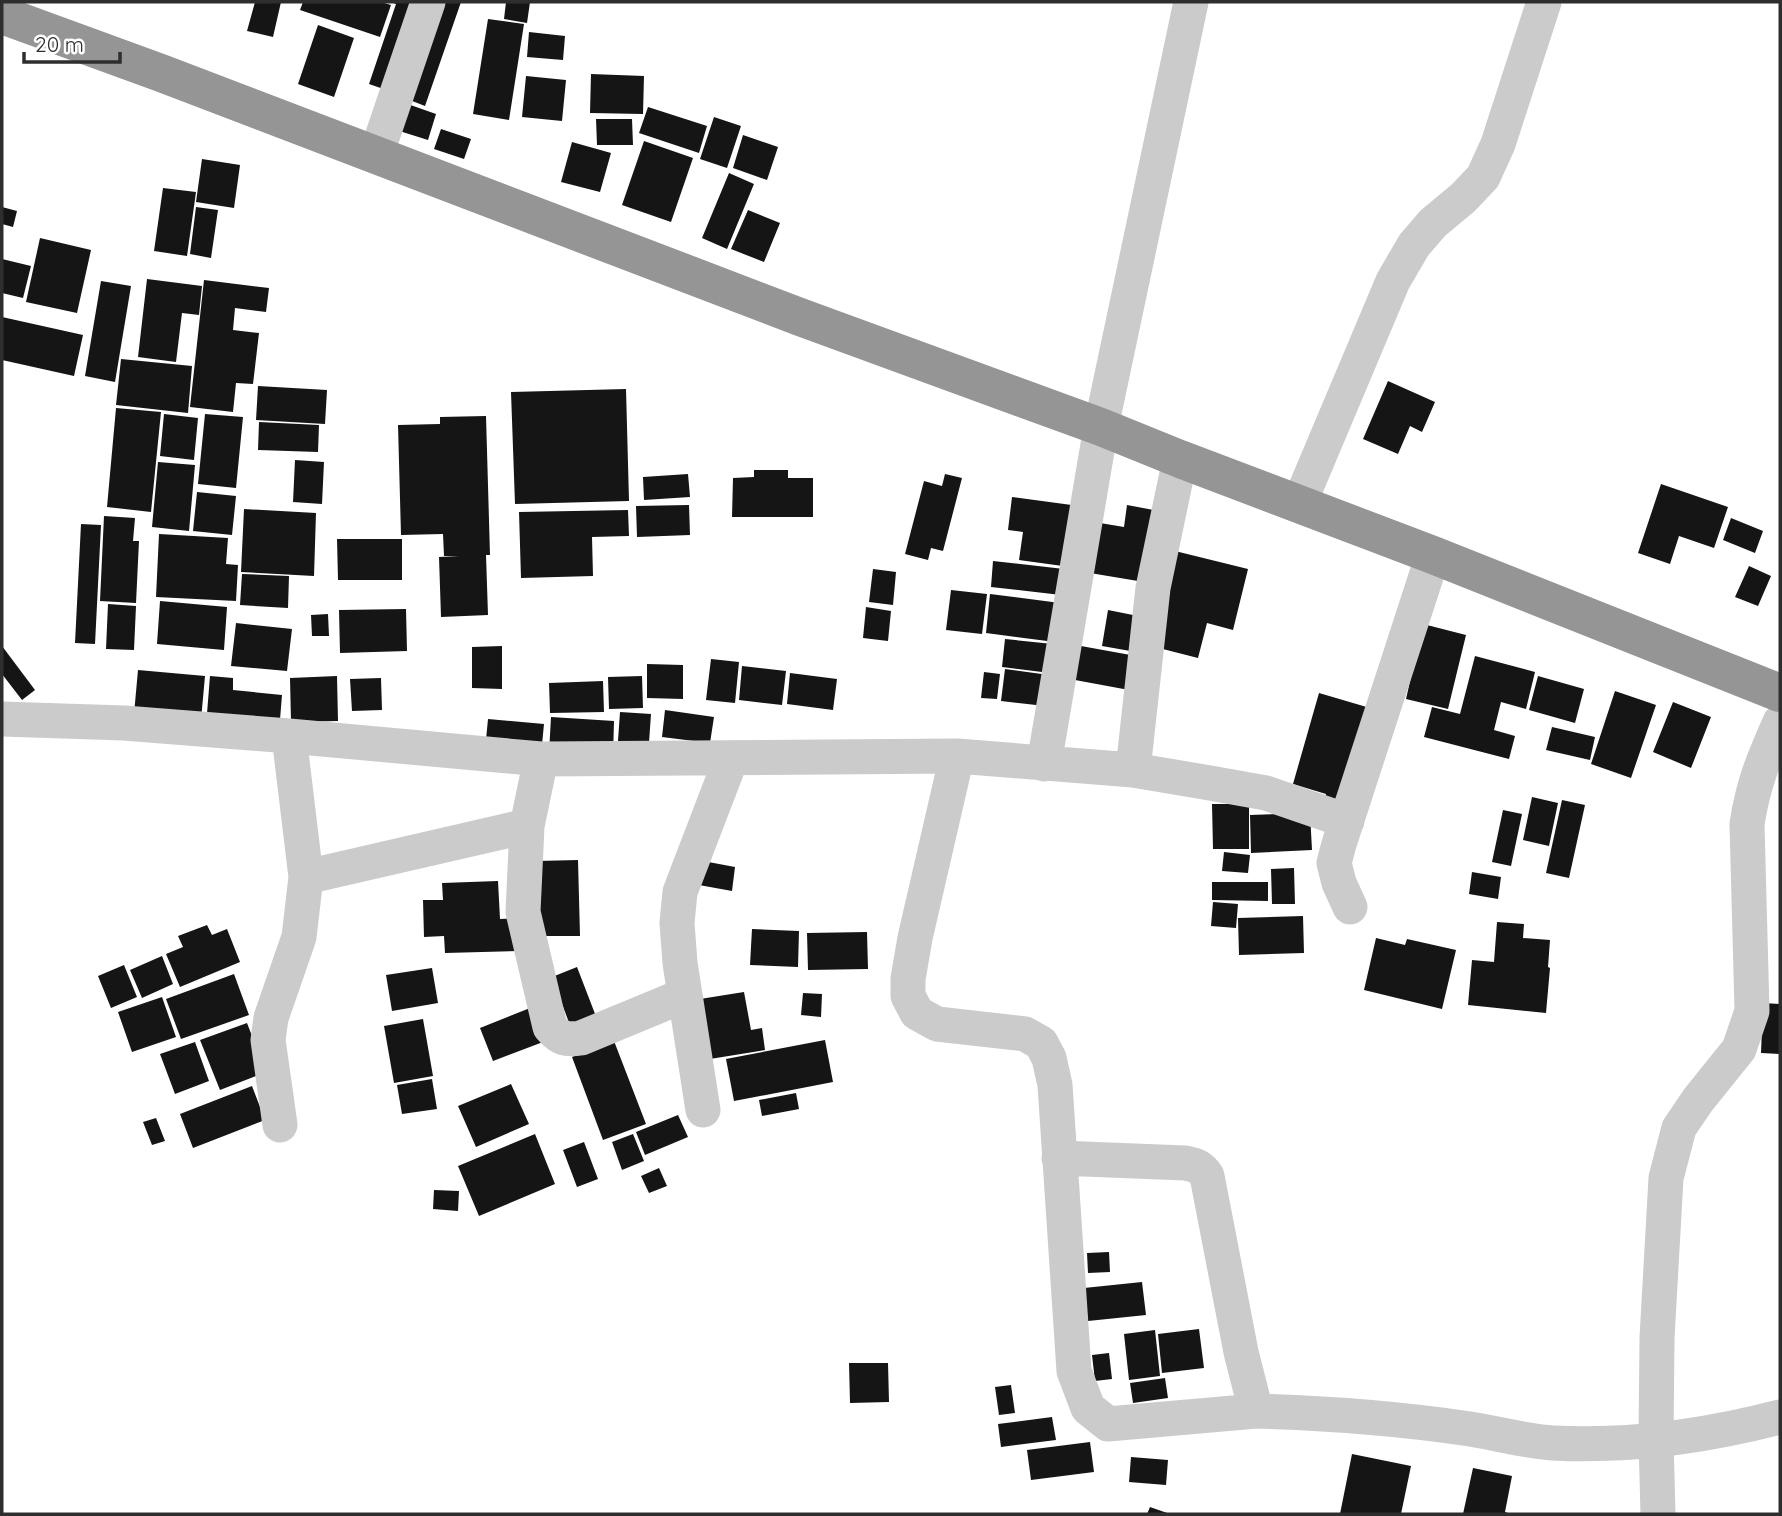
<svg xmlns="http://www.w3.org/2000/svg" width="1782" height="1516" viewBox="0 0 1782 1516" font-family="Quicksand,sans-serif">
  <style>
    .building { fill: #151515 }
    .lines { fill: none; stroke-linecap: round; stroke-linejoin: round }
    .minor { stroke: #cbcbcb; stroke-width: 35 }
    .highway { stroke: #959595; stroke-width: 38 }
  </style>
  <rect width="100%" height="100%" fill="#fff"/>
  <!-- building -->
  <path class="building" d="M255,2H281L273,37L247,31Z
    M303,2H381L391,5L380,37L300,10Z
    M391,2H423L392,92L369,84L396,4Z
    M435,2H461L425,106L402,97Z
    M506,2H530L527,23L504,19Z
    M488,19L524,24L509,120L473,114Z
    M318,25L354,38L334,97L298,84Z
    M529,32L565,36L563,60L527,57Z
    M591,74L644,76L643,114L590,113Z
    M526,76L566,80L562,121L522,117Z
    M402,102L436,114L428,140L393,129Z
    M648,107L707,126L699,153L639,133Z
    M714,117L741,126L727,168L700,159Z
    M596,119H632L633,145H597Z
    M441,129L471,139L464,159L434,149Z
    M743,135L778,147L767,180L733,168Z
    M644,141L693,158L671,222L622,205Z
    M572,142L611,153L600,192L561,182Z
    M202,159L240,165L234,208L196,202Z
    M729,173L754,184L727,249L702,238Z
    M163,188L196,192L187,256L154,251Z
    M2,207L17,211L13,227L2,224Z
    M196,207L218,210L211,258L190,254Z
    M748,210L780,223L764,262L731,249Z
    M40,238L91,250L77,313L26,302Z
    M2,259L31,266L23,298L2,293Z
    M147,279L202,286L199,315L182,313L176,362L138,357Z
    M204,280L269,288L266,312L235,308L233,330L259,333L253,384L236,383L233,412L190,407Z
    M101,281L131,286L115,382L85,376Z
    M2,317L83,335L74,376L2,360Z
    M121,359L192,366L188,413L116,405Z
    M1388,381L1435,402L1422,432L1410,426L1398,454L1363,439Z
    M258,386L327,390L325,424L256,420Z
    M626,389L629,501L515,504L511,392Z
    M116,408L161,412L151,512L107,507Z
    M164,414L198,418L194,460L160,456Z
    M205,414L243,417L236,488L198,484Z
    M486,416L490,555H486L488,615L441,617L439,557L459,556H444L443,534L401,535L398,425L440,424V417Z
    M259,422L319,425L318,452L258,450Z
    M295,460L324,462L322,504L293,502Z
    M158,462L195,465L189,531L152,527Z
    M754,470H788V478H813V517H732L733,478L754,477Z
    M688,474L690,497L644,500L643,477Z
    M945,474L962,478L943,551L931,548L928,560L905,554L924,481L942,486Z
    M1661,484L1728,507L1714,548L1679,536L1670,564L1638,553Z
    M197,492L236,496L232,535L193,531Z
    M1012,497L1079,506L1070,567L1019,560L1023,532L1008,530Z
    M689,505L690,535L637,537L636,506Z
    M1127,505L1159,511L1138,581L1084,572L1094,522L1124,527Z
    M244,509L316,513L314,576L241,572Z
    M628,510L629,536L592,537L593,576L521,578L519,512Z
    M104,516L135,518L133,541H139L136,603L100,601Z
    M1731,518L1763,531L1755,553L1723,540Z
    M81,524L101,525L95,644L75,643Z
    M159,534L228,538L226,564L238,565L236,601L156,597Z
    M337,539H402V580H338Z
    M1175,551L1248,569L1233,630L1207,623L1198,658L1151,646Z
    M993,561L1064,569L1061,595L991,587Z
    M1749,566L1771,576L1758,606L1735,597Z
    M873,569L896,572L893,605L869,602Z
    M242,574L289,576L288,608L240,605Z
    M951,590L987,594L982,634L946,630Z
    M990,594L1060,603L1055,642L986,633Z
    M160,601L227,607L224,650L157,644Z
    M108,604L136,606L134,650L106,649Z
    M866,607L891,611L888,641L863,638Z
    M406,609L407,651L340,653L339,610Z
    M1108,610L1143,617L1136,652L1102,646Z
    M328,614L329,636H312L311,615Z
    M236,623L292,629L287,671L231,666Z
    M1423,624L1466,635L1448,709L1406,699Z
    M1005,639L1053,644L1050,673L1002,667Z
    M2,646L35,690L22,700L2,674Z
    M502,646V689L472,688V647Z
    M1081,646L1136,656L1129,690L1075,680Z
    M1475,656L1535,672L1526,709L1501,702L1494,730L1515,736L1509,759L1424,737L1432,707L1460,714Z
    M711,659L739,662L735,703L706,700Z
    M647,664L683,665V699L647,698Z
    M742,666L786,671L782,705L739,700Z
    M1005,669L1049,675L1045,706L1001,701Z
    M138,670L205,676L201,720L134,714Z
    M984,672L1000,674L997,699L981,698Z
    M790,673L837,679L833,710L787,704Z
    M210,676L233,678V690L282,695L279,732L206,726Z
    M337,676L338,721L291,722L290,678Z
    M642,676L643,708L609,709L608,677Z
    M1538,676L1584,689L1575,723L1529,710Z
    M381,678L382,710L352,711L350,679Z
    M603,681L604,712L550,713L549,683Z
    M1615,691L1656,705L1631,778L1591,764Z
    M1319,693L1370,708L1340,811L1323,806L1326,794L1293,784Z
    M1673,702L1711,717L1691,768L1653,752Z
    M665,710L714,717L710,743L662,737Z
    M620,712L651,714L648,757L617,755Z
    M551,717L614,721L613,756L549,753Z
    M488,719L544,724L541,755L485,750Z
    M1552,727L1595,737L1590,760L1546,750Z
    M1532,797L1558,803L1549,846L1523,840Z
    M1562,800L1585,805L1569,878L1546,873Z
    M1212,804H1249V849H1213Z
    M1503,810L1522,814L1511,866L1492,862Z
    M1310,813L1312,850L1251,853L1250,815Z
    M1224,852L1250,855L1248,873L1222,871Z
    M578,860L580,936H539L537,861Z
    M703,861L735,867L732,891L699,885Z
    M1294,868L1295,904H1272L1271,869Z
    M1472,872L1501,877L1498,899L1469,894Z
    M498,881L500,919L519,918L520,951L445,953L444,936L424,937L423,900H443L442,883Z
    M1212,882H1268V901L1212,900Z
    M1213,902L1238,904L1236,928L1211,926Z
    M1303,916L1304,953L1239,955L1238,918Z
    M1497,922L1524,924L1523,938L1550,940L1548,967L1550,968L1546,1013L1468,1005L1472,960L1494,962Z
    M207,925L212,935L227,929L240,962L180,987L166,954L183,947L178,936Z
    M752,929L799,931L798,967L750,965Z
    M867,932L868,969L808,970L807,933Z
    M1376,938L1405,945L1407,939L1456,950L1442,1009L1364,990Z
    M162,956L173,984L142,998L130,970Z
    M124,965L137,997L111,1008L98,976Z
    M577,967L597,1019L571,1028L552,977Z
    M432,968L438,1003L392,1011L386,975Z
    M234,974L249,1015L181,1039L166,999Z
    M744,992L751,1030L762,1028L765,1050L710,1059L700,999Z
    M803,993L822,994L821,1017L801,1015Z
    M162,997L176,1037L132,1052L118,1012Z
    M1763,1003L1780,1004V1054L1761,1053Z
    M530,1008L543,1042L493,1061L480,1028Z
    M423,1019L433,1076L394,1083L384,1026Z
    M247,1023L266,1072L220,1090L200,1040Z
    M825,1040L833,1082L734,1101L726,1059Z
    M614,1041L646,1124L603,1140L572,1057Z
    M195,1042L209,1081L175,1094L160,1054Z
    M432,1079L437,1109L402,1114L397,1085Z
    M511,1084L529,1124L476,1147L458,1106Z
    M252,1086L265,1120L193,1148L180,1114Z
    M796,1093L799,1109L762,1116L759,1100Z
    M678,1115L688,1137L645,1155L636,1132Z
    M156,1118L165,1141L152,1145L143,1122Z
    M535,1134L555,1184L479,1216L458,1166Z
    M633,1134L644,1161L622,1170L612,1142Z
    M584,1142L598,1179L577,1187L563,1150Z
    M659,1168L667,1186L649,1193L641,1176Z
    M434,1190L459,1191L458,1211L433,1209Z
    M1109,1252L1110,1272L1088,1273L1087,1253Z
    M1142,1282L1146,1315L1088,1321L1084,1288Z
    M1199,1329L1204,1368L1162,1373L1158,1334Z
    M1155,1330L1160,1376L1129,1380L1124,1334Z
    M1109,1353L1112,1379L1095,1381L1092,1355Z
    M849,1363H888L889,1402L850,1403Z
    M1165,1378L1168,1398L1133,1403L1130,1383Z
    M1011,1385L1015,1413L999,1415L995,1387Z
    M1052,1417L1056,1440L1001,1447L998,1424Z
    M1090,1442L1094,1472L1031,1480L1027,1450Z
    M1352,1454L1411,1466L1401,1514H1340Z
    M1131,1457L1168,1460L1166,1485L1129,1482Z
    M1473,1468L1512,1476L1505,1512L1511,1514H1463Z
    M1150,1507L1170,1514H1147Z"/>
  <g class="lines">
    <!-- minor -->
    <path class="minor" d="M376,155L428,2
      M1299,504L1393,281L1414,245L1433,223L1463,198L1483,177L1498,144L1544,2
      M2,719L124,723L289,736L541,759L957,756L1133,770L1210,783L1266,793L1347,821
      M957,756L915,938L908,979V996L917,1013L937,1024L1025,1034L1041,1043L1049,1058L1055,1085L1074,1371L1088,1408L1108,1424L1256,1411
      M541,759L527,826L523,912L550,1027C560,1039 566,1040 581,1038L685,995
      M1044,764L1101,427L1191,2
      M1133,770L1153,588L1180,459
      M306,877L527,826
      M1350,907L1339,883L1334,863L1339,844L1433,555
      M703,1110L680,963L677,923L680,892L731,759
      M280,1125L268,1040L271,1018L299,937L306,877L289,736
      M1059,1158L1185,1163C1196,1165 1201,1167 1207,1176L1241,1352L1256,1411C1325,1413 1395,1418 1463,1428C1493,1432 1523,1441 1553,1443C1629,1447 1707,1436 1780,1417
      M1658,1514L1656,1439L1657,1338L1666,1178L1679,1128L1698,1100L1739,1049L1752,1011L1747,824C1753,784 1764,758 1780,722"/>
    <!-- highway -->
    <path class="highway" d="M2,15L161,73L800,317L1101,427L1180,459L1433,555L1780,693"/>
  </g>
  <!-- border -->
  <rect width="1782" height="1516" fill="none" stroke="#2e2e2e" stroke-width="7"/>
  <!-- scale -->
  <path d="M24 52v10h96v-10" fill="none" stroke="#2e2e2e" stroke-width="3.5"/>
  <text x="35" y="52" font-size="21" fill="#2e2e2e" stroke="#ffffff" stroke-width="5" paint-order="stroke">20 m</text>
</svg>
